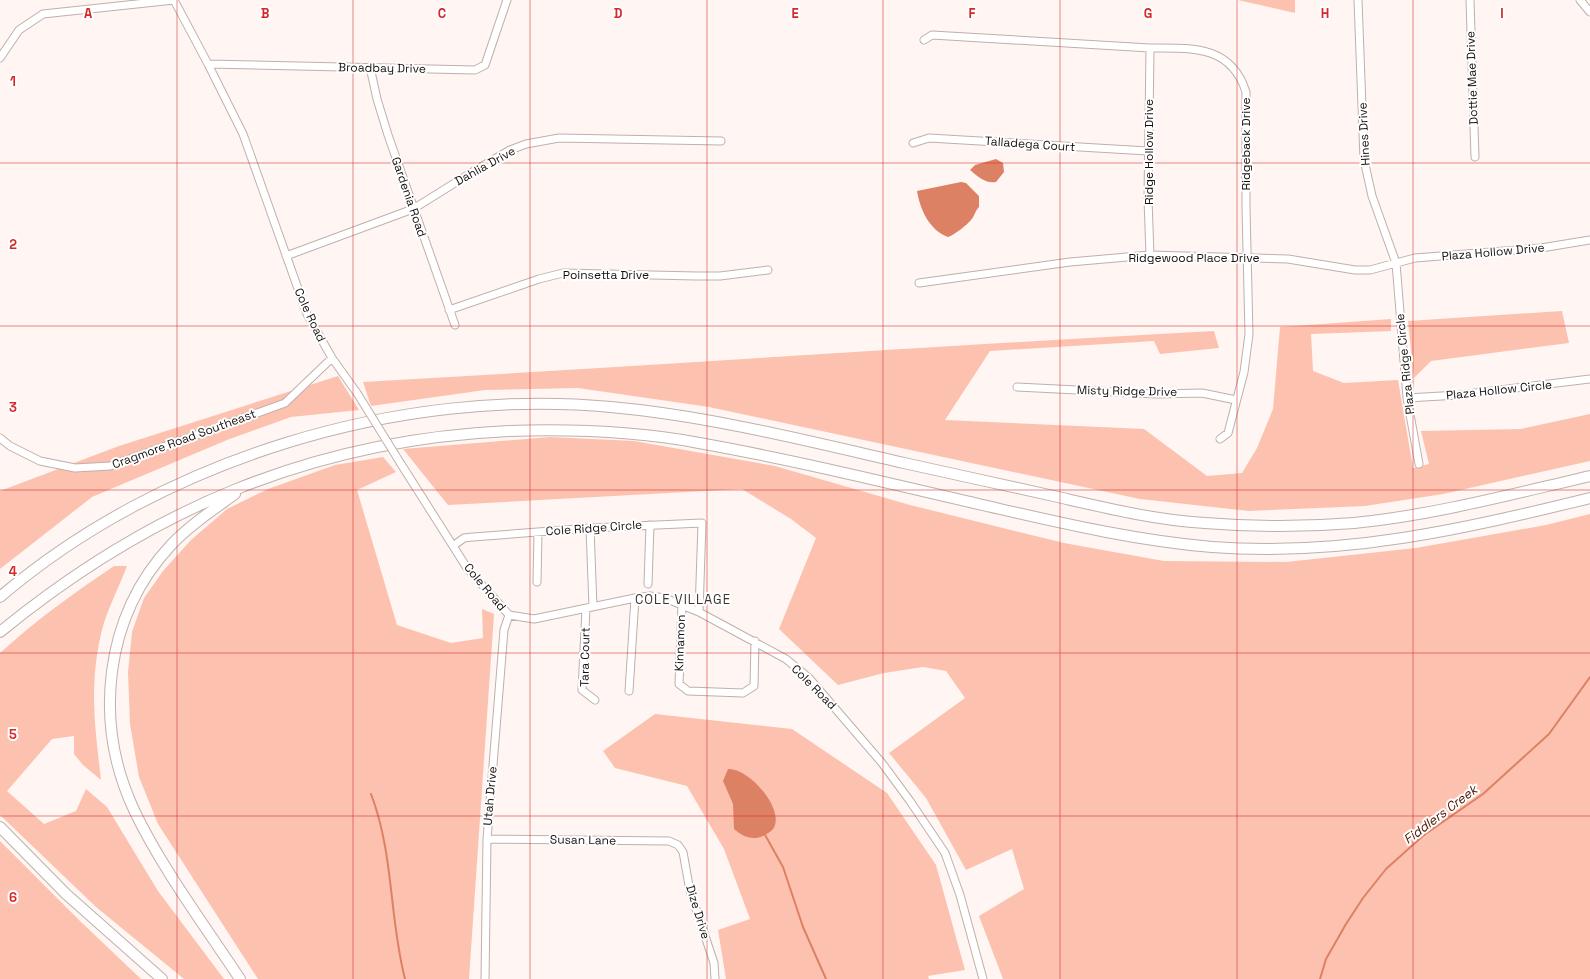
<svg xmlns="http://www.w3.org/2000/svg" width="1590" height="979" viewBox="0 0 1590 979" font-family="'Space Grotesk',sans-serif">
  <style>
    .green { fill: #fcc2af }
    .water { fill: #dd8164 }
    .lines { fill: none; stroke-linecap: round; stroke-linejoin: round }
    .stream { stroke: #dd8164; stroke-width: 2 }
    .minor-casing { stroke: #bfb0ab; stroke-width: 9 }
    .highway-casing { stroke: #bfb0ab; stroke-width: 12 }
    .minor { stroke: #fff; stroke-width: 7 }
    .highway { stroke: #fff; stroke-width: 10 }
    .minor-bridge-casing { stroke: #bfb0ab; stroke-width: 9; stroke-linecap: butt }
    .minor-bridge { stroke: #fff; stroke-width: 7 }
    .grid { fill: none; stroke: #d62828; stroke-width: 1; stroke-opacity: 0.55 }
    .labels { text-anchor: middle; stroke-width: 4; stroke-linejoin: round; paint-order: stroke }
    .street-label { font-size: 12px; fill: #15100e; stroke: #fff }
    .neighbourhood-label { font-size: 13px; letter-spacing: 1px; fill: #3e332f; stroke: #fff }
    .water-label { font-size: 13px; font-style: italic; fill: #4f1602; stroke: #fff }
    .grid-label { font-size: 13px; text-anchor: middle; font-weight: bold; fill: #d62828; stroke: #fff; stroke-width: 4; stroke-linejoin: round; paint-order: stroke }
  </style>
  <rect width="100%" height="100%" fill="#fff5f2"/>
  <!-- green -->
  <path class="green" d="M1238,0H1295V13Z
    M1562,311L1569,343L1431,361L1414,378L1408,321Z
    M1391,319V331L1311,334L1313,371L1344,383L1398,380L1413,468L1429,464L1421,431L1521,429L1590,414V461L1443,494L1365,506L1249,511L1140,499L709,407L578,388L485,390L371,406L363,382C647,366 930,346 1214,331L1219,348L1160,354L1154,341L990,351L945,420L1144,429L1207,476L1242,473L1257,448L1273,409L1280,327Z
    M338,376L359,410L291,417L227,440L92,497L0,569V491L119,446Z
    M550,437L634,441L775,466L910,505L1064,543L1164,561L1286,562L1416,548L1546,525L1590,514V979H1003L979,916L1024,889L1012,849L966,870L926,798L889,753L965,698L946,671L923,667L884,673L838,685L779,629L816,538L791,519L742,489L448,505L403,449Z
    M383,457L396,472L357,490L397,625L451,643L483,638L482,609L494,614L469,979H258L158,824L139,777L130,724L128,672L132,632L144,598L163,571L191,540L227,509L268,489L335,465Z
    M114,566H127C119,588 106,611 101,634C89,687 95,727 101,780L83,765L74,754V736L52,739L7,791L44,824L76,811L86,789L107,807L158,891L224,979H184L96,907L0,815V653C36,620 74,593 114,566Z
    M655,714L792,729L887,793L936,865L965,970L928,976L929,979H726L718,930L750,919L724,849L687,786L615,768L603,751Z
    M0,841L80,921L141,979H0Z"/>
  <!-- water -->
  <path class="water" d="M996,159L1003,163L1004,172L996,182C986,184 977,176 970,170L975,165Z
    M961,182L966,183L979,196V207C975,211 975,215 971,220C967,225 954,235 948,237C929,230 920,209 917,191Z
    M728,769C750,768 786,811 773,829C771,832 766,834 763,836C752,841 742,836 734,829L733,804L723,781Z"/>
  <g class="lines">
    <!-- stream -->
    <path class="stream" d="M371,794C394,854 389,917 405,979
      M764,833L783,867L803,927L826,979
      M1320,979L1326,959L1346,924L1363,898L1386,869L1424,835L1483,794L1549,734L1590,677"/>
    <defs>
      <path id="minor" d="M174,0L208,64L243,134L307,314L332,358L357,393
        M1358,0L1364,160L1372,196L1396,263L1407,398L1419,464
        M1470,0L1475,157
        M1580,0L1590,12
        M924,40L932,35L1150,48C1192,48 1231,45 1246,92V208L1249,334L1244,372L1228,433L1220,439
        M1150,48L1148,199L1150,255
        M0,58L19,30L43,14L174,0
        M208,64L475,70L485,65L507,0
        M370,67L377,99L388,135L455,325
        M913,143L929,138L1148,151
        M286,256L413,209L474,171L510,150L526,144L559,138L721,141
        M919,283L1070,262L1150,255L1288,259L1355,270H1370L1415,258L1541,248L1590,240
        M449,310L539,279L563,273L696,276H720L768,270
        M1017,387L1157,394L1202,393L1236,400
        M1407,398L1459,395L1590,379
        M0,438L10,446L40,461L75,468L110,466L285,403L332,358
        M401,464L467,568L509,615L534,619L635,598L650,596L665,598L699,612L786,659L809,678L882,763L910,801L945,853L960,895L983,979
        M590,528L593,607
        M453,546L464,538L473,537L590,528L702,523L699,612
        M537,582L538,532
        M648,584L650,525
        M682,605L679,684L688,691L743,693L754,686L755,641
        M586,609L582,690L595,700
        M629,691L635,598
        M487,839L669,841L678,845L683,852L690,891L714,963L715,979
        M485,979L487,839L504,630L509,615"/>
      <path id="highway" d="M235,494C213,510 190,525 171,545C104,617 93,722 134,810C161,867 205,926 240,979
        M0,597C161,459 400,387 611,407C710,416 807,441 904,463C955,474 1007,486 1058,497C1106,508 1155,520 1205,523C1254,527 1305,527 1354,523C1434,515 1512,494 1590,476
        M0,632C150,509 313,440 509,431C572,429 636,431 699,443C800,461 900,486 1000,509C1070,525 1140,541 1212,547C1344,557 1464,529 1590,498
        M0,827L66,894L162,979"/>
    </defs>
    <!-- minor casing -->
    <use href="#minor" class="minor-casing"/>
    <!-- highway casing -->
    <use href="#highway" class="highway-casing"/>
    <!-- minor -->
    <use href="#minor" class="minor"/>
    <!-- highway -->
    <use href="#highway" class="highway"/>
    <defs>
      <path id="minor-bridge" d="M357,393L401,464"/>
    </defs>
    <!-- minor-bridge casing -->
    <use href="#minor-bridge" class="minor-bridge-casing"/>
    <!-- minor-bridge -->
    <use href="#minor-bridge" class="minor-bridge"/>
  </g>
  <!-- grid -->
  <path class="grid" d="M177,0V979M353,0V979M530,0V979M707,0V979M883,0V979M1060,0V979M1237,0V979M1413,0V979M0,163H1590M0,326H1590M0,490H1590M0,653H1590M0,816H1590"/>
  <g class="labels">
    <!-- street labels -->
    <g class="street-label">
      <text transform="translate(382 68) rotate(1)" y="4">Broadbay Drive</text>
      <text transform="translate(1472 78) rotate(-92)" y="4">Dottie Mae Drive</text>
      <text transform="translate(1364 134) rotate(-93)" y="4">Hines Drive</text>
      <text transform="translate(1030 144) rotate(4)" y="4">Talladega Court</text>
      <text transform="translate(1246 144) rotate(-90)" y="4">Ridgeback Drive</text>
      <text transform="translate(1149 152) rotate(-90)" y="4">Ridge Hollow Drive</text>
      <text transform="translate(485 166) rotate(-29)" y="4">Dahlia Drive</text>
      <text transform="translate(409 197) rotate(71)" y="4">Gardenia Road</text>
      <text transform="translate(1493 252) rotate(-5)" y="4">Plaza Hollow Drive</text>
      <text x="1194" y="262">Ridgewood Place Drive</text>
      <text x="606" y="279">Poinsetta Drive</text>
      <text transform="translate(310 315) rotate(65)" y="4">Cole Road</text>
      <text transform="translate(1405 364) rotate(-96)" y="4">Plaza Ridge Circle</text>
      <text transform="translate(1499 390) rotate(-6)" y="4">Plaza Hollow Circle</text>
      <text transform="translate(1127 391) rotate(1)" y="4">Misty Ridge Drive</text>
      <text transform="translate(184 439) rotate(-20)" y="4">Cragmore Road Southeast</text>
      <text transform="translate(594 528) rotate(-4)" y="4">Cole Ridge Circle</text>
      <text transform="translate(485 587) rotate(50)" y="4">Cole Road</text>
      <text transform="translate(680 643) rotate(-88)" y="4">Kinnamon</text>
      <text transform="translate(585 657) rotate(-89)" y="4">Tara Court</text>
      <text transform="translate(814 687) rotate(45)" y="4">Cole Road</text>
      <text transform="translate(490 796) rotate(-85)" y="4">Utah Drive</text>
      <text transform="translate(583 840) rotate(1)" y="4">Susan Lane</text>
      <text transform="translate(698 912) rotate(73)" y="4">Dize Drive</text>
    </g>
    <!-- neighbourhood labels -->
    <g class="neighbourhood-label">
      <text x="683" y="604">COLE VILLAGE</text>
    </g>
    <!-- water labels -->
    <g class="water-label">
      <text transform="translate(1440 814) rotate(-37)" y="5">Fiddlers Creek</text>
    </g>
  </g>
  <g class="grid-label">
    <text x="88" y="18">A</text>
    <text x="265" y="18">B</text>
    <text x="442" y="18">C</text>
    <text x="618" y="18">D</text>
    <text x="795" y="18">E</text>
    <text x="972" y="18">F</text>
    <text x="1148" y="18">G</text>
    <text x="1325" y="18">H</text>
    <text x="1502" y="18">I</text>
    <text x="13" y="86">1</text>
    <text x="13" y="249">2</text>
    <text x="13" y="412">3</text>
    <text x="13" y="576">4</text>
    <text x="13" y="739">5</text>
    <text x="13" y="902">6</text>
  </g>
</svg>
